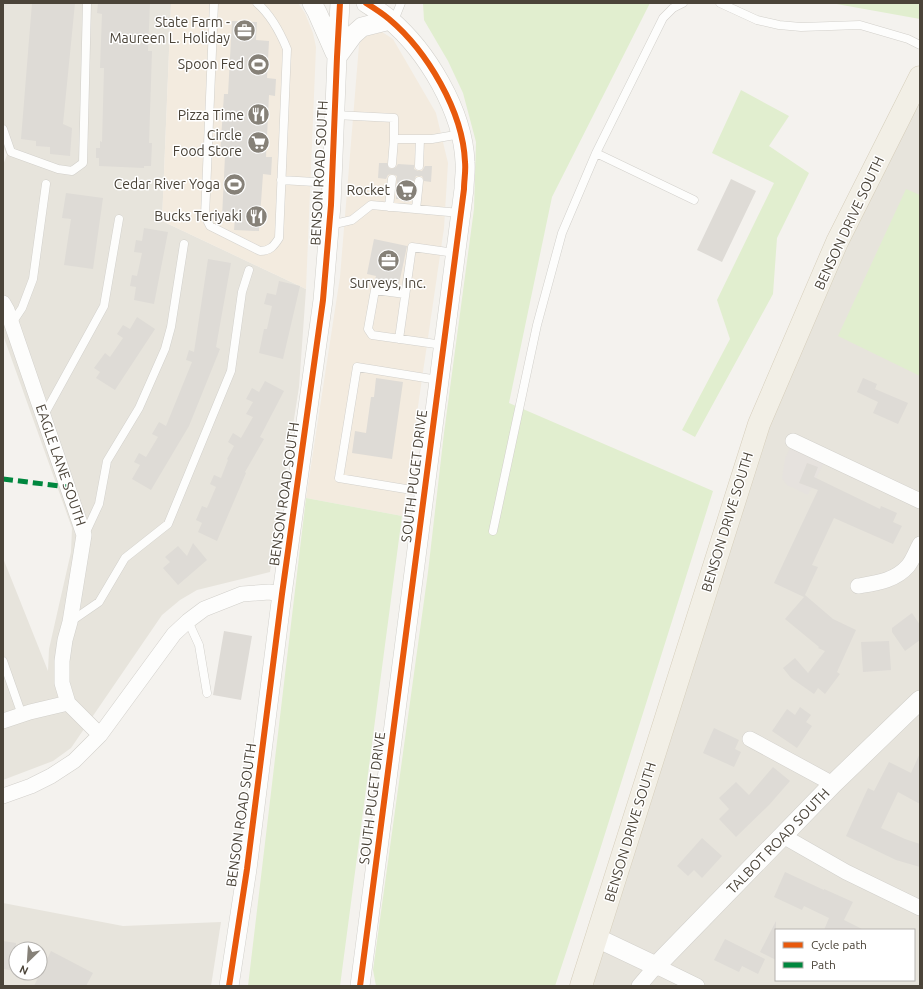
<svg xmlns="http://www.w3.org/2000/svg" width="923" height="989" viewBox="0 0 923 989" font-family="Ubuntu,sans-serif">
  <style>
    .residential { fill: #e7e4dc; fill-rule: evenodd }
    .commercial { fill: #f3ebdf }
    .industrial { fill: #e6e2de }
    .green { fill: #e1eecf }
    .building { fill: #dedbd6 }
    .lines { fill: none; stroke-linecap: round; stroke-linejoin: round }
    .service-casing { stroke: #d2d0cb; stroke-width: 9 }
    .minor-casing { stroke: #d2d0cb; stroke-width: 16 }
    .tertiary-casing { stroke: #d2d0cb; stroke-width: 20 }
    .primary-casing { stroke: #d6cebb; stroke-width: 23 }
    .service { stroke: #fdfdfc; stroke-width: 8 }
    .minor { stroke: #fdfdfc; stroke-width: 15 }
    .tertiary { stroke: #fdfdfc; stroke-width: 19 }
    .primary { stroke: #f2efe6; stroke-width: 22 }
    .quiet { stroke: #00873e; stroke-width: 5; stroke-dasharray: 10 5; stroke-linecap: butt }
    .cycleway-casing { stroke: #fff; stroke-width: 8 }
    .cycleway { stroke: #e8590c; stroke-width: 6 }
    .labels { text-anchor: middle; stroke-width: 3; stroke-linejoin: round; paint-order: stroke }
    .poi-label { font-size: 14px; fill: #4b4439; stroke: #fff; text-anchor: end }
    .street-label { font-size: 14px; fill: #4b4439; stroke: #fff }
  </style>
  <rect width="100%" height="100%" fill="#f4f2ee"/>
  <!-- residential -->
  <path class="residential" d="M3,3H171L162,221L306,289L299,387L270,572L197,590L180,600L162,615L71,748L53,761L3,780V558L48,671L49,649L71,552L72,528L3,335V165L7,155L3,146Z
    M920,77V986H578L727,520ZM776,930H914V980H776Z
    M3,903L123,926L221,922L211,986H3ZM16,949H40V973H16Z"/>
  <!-- commercial -->
  <path class="commercial" d="M171,3H298L305,13L313,33L316,47L306,289L162,221Z
    M379,30L393,39L436,113L448,163L444,228L402,516L306,498L340,277L359,45L364,35Z"/>
  <!-- industrial -->
  <path class="industrial" d="M791,446L824,462L808,495L787,485L782,478L785,459Z"/>
  <!-- green -->
  <path class="green" d="M423,3H650L552,197L509,403L713,491L598,856L555,986H376L373,970L428,572L444,433L474,209L476,142L463,93L448,61L424,20Z
    M831,3H920V19Z
    M741,90L789,116L769,146L809,173L777,238L773,294L695,437L682,430L730,339L717,300L774,183L712,153Z
    M906,189L920,195V376L838,336Z
    M306,498L402,516L340,986H248Z"/>
  <!-- building -->
  <path class="building" d="M32,3H75L63,124L72,128L70,156L50,154V147L36,146V141L21,139Z
    M98,3H150L148,51H152L149,143H152L151,166H144V168L99,166V158H96V148H100V141L102,142L104,68H100L102,14L97,13Z
    M232,21L257,22L256,40L269,41L267,78L276,79L275,96L269,95L266,157H272L271,175L263,174L259,231L234,230L235,218L222,217L225,156L220,155L224,94H228Z
    M379,163H387L389,168L392,169L396,167L398,164L414,165V169L418,171H422L425,166H432L431,182L424,181L422,176H416L414,181H411L410,199H396L397,176L392,174L388,175L386,179L378,178Z
    M731,179L756,191L722,262L697,250Z
    M66,193L103,198L93,269L64,265L71,219L62,218Z
    M144,228L168,232L154,304L134,300L136,287L130,286L132,275L137,276L142,253L134,252L136,240L142,241Z
    M374,239L407,246L399,284L375,279L376,276L367,274Z
    M208,259L231,263L216,347L220,349L189,426L151,490L132,479L140,465L134,462L139,453L146,457L158,437L152,434L159,422L166,426L192,362L186,360L189,350L194,352Z
    M279,281L300,286L283,359L259,353L264,329H267L272,306L264,304L267,293L276,295Z
    M137,317L155,329L115,390L96,378L100,372L94,368L105,353L110,357L123,338L117,334L123,325L130,329Z
    M376,378L403,382L392,459L352,453L355,431L366,433L371,397H374Z
    M863,378L877,384L875,389L908,403L898,424L873,413L878,402L857,392Z
    M265,381L284,391L260,437L264,439L245,472L246,473L217,541L198,532L202,523L196,520L202,506L207,508L216,487L210,484L214,475L221,478L228,460L227,459L234,446L228,442L233,433L241,438L253,417L246,414L253,402L246,399L252,388L259,392Z
    M807,463L818,467L814,477L880,509L881,506L897,513L893,522L902,526L893,544L834,518L812,565L818,567L805,595L833,619L856,630L837,672L840,674L825,694L818,688L814,694L791,678L783,668L795,658L808,673L825,651L818,648L819,647L785,619L804,597L774,583L818,490L799,483Z
    M193,543L207,560L178,585L163,568L170,562L165,557L178,546L187,556Z
    M912,613L920,625V640L905,651L892,632V628Z
    M224,631L252,636L241,700L213,695Z
    M889,641L891,670L863,672L861,642Z
    M800,707L811,715L806,722L812,726L797,748L772,731L787,709L795,715Z
    M714,728L739,740L735,749L741,752L734,767L703,753Z
    M920,753V804L898,792L881,828L905,839L920,844V867L896,860L846,836L868,788L874,791L889,762L911,773Z
    M773,767L790,781L769,805L736,837L719,819L729,809L719,798L736,782L749,795Z
    M702,838L722,856L702,878L694,870L688,876L677,866Z
    M785,872L824,890V889L853,902L844,920L864,930H824L829,918L804,906L802,910L774,897Z
    M776,921V960L760,952Z
    M725,939L765,959L758,974L742,966L739,972L714,960Z
    M3,941L16,943V971L3,969Z
    M51,951L93,973L86,986H34Z"/>
  <g class="lines">
    <defs>
      <path id="service" d="M214,3L205,216L210,226L260,251C270,251 274,246 279,238L287,49C280,32 271,15 257,3
        M720,3L757,20L779,25L801,27L860,25L908,39L920,45
        M393,23L401,3
        M335,115L394,118V139H432L461,134
        M3,129L11,152L58,169L72,171L83,163L87,3
        M596,153L694,200
        M392,164L394,139
        M419,166L420,139
        M281,180L332,183
        M389,207L392,179
        M416,209L419,181
        M330,225L352,220L371,205L460,213
        M405,294L375,290L368,329L372,335L443,345
        M12,323L22,308L33,279L46,184
        M399,339L412,247L455,253
        M44,415L104,306L119,219
        M424,492L339,478L357,367L438,380
        M493,531L537,325L562,233L596,153L663,18L673,8L683,3
        M85,534L99,504L107,461L139,408L165,349L171,327L184,244
        M188,621L199,645L207,693
        M70,622L99,602L125,558L168,524L231,371L242,292L249,270
        M3,661L22,715"/>
      <path id="minor" d="M3,303L7,310L84,535L70,622L65,640L62,661V683L68,703L100,735
        M793,441L920,501
        M858,586C876,583 895,581 908,566C913,560 916,551 920,544
        M3,721L30,712L68,703
        M750,739L833,784
        M3,796L31,786L51,776L74,761L100,735L174,634L188,621L204,609L242,594L269,592L282,594
        M783,836L846,872L920,908
        M639,986L656,966L697,986"/>
      <path id="tertiary" d="M312,3L317,12L335,53
        M337,57L353,35L362,27L390,20
        M597,938L656,966L833,784L920,700
        M229,986L247,869L282,594L323,300L331,205L337,57L340,3
        M360,986L464,189C464,180 466,171 465,162C463,111 427,51 389,19C382,13 374,8 366,3"/>
      <path id="primary" d="M581,986L759,424L837,242L920,77"/>
    </defs>
    <!-- service casing -->
    <use href="#service" class="service-casing"/>
    <!-- minor casing -->
    <use href="#minor" class="minor-casing"/>
    <!-- tertiary casing -->
    <use href="#tertiary" class="tertiary-casing"/>
    <!-- primary casing -->
    <use href="#primary" class="primary-casing"/>
    <!-- service -->
    <use href="#service" class="service"/>
    <!-- minor -->
    <use href="#minor" class="minor"/>
    <!-- tertiary -->
    <use href="#tertiary" class="tertiary"/>
    <!-- primary -->
    <use href="#primary" class="primary"/>
    <!-- quiet -->
    <path class="quiet" d="M3,479L68,487"/>
    <defs>
      <path id="cycleway" d="M229,986L247,869L282,594L323,300L331,205L337,57L340,3
        M360,986L464,189C464,180 466,171 465,162C463,111 427,51 389,19C382,13 374,8 366,3"/>
    </defs>
    <!-- cycleway casing -->
    <use href="#cycleway" class="cycleway-casing"/>
    <!-- cycleway -->
    <use href="#cycleway" class="cycleway"/>
  </g>
  <!-- icons -->
  <defs>
    <symbol id="office-disc" viewBox="-11 -11 22 22"><circle r="9.5" fill="#868178" stroke="#fff"/><path d="M-6-3h4V-5.5h4V-3h4V5H-6ZM-1-4.5V-3h2v-1.5ZM-6 0V1H6V0Z" fill="#fff"/></symbol>
    <symbol id="stadium-disc" viewBox="-11 -11 22 22"><circle r="9.5" fill="#868178" stroke="#fff"/><path d="M0-5a6.5 5 0 1 0 0 10a6.5 5 0 1 0 0-10ZM-3.5-1.8h7v3.6h-7Z" fill="#fff"/></symbol>
    <symbol id="restaurant-disc" viewBox="-11 -11 22 22"><circle r="9.5" fill="#868178" stroke="#fff"/><path d="M-5-6h1v4h1v-4h1v4h1v-4h1v5L-1.5 .5V6h-2V.5L-5-1ZM5-6V6H3V1.5H1.5Q1.5-4 5-6Z" fill="#fff"/></symbol>
    <symbol id="supermarket-disc" viewBox="-11 -11 22 22"><circle r="9.5" fill="#868178" stroke="#fff"/><path d="M-6-5.5h2.5l.6 2H6L4.5 2H-2.5L-4.4-4H-6ZM-1.5 3.2a1.3 1.3 0 1 0 .1 0ZM3 3.2a1.3 1.3 0 1 0 .1 0Z" fill="#fff"/></symbol>
  </defs>
  <g fill-rule="evenodd">
    <use href="#office-disc" x="232" y="18" width="25" height="25"/>
    <use href="#stadium-disc" x="246" y="52" width="25" height="25"/>
    <use href="#restaurant-disc" x="246" y="102" width="25" height="25"/>
    <use href="#supermarket-disc" x="246" y="130" width="25" height="25"/>
    <use href="#stadium-disc" x="222" y="172" width="25" height="25"/>
    <use href="#supermarket-disc" x="394" y="178" width="25" height="25"/>
    <use href="#restaurant-disc" x="244" y="204" width="25" height="25"/>
    <use href="#office-disc" x="376" y="248" width="25" height="25"/>
  </g>
  <g class="labels">
    <!-- poi labels -->
    <g class="poi-label">
      <text x="230" y="27">State Farm -<tspan x="230" dy="16">Maureen L. Holiday</tspan></text>
      <text x="244" y="69">Spoon Fed</text>
      <text x="244" y="120">Pizza Time</text>
      <text x="242" y="140">Circle<tspan x="242" dy="16">Food Store</tspan></text>
      <text x="220" y="189">Cedar River Yoga</text>
      <text x="390" y="195">Rocket</text>
      <text x="242" y="221">Bucks Teriyaki</text>
      <text x="388" y="288" text-anchor="middle">Surveys, Inc.</text>
    </g>
    <!-- street labels -->
    <g class="street-label">
      <text transform="translate(319 173) rotate(-87)" y="5">BENSON ROAD SOUTH</text>
      <text transform="translate(849 223) rotate(-65)" y="5">BENSON DRIVE SOUTH</text>
      <text transform="translate(61 465) rotate(71)" y="5">EAGLE LANE SOUTH</text>
      <text transform="translate(414 476) rotate(-83)" y="5">SOUTH PUGET DRIVE</text>
      <text transform="translate(284 494) rotate(-82)" y="5">BENSON ROAD SOUTH</text>
      <text transform="translate(727 522) rotate(-73)" y="5">BENSON DRIVE SOUTH</text>
      <text transform="translate(372 798) rotate(-83)" y="5">SOUTH PUGET DRIVE</text>
      <text transform="translate(241 815) rotate(-82)" y="5">BENSON ROAD SOUTH</text>
      <text transform="translate(630 832) rotate(-73)" y="5">BENSON DRIVE SOUTH</text>
      <text transform="translate(778 841) rotate(-46)" y="5">TALBOT ROAD SOUTH</text>
    </g>
  </g>
  <!-- border -->
  <rect width="923" height="989" fill="none" stroke="#4b4439" stroke-width="8"/>
  <!-- legend -->
  <rect x="775" y="929" width="140" height="52" fill="#ffffff" stroke="#b7b4b0"/>
  <rect x="783" y="942" width="20" height="6" fill="#e8590c" stroke="#b7b4b0"/>
  <text x="811" y="949" font-size="12" fill="#4b4439">Cycle path</text>
  <rect x="783" y="962" width="20" height="6" fill="#00873e" stroke="#b7b4b0"/>
  <text x="811" y="969" font-size="12" fill="#4b4439">Path</text>
  <!-- north arrow -->
  <g transform="translate(28 961) rotate(205)"><circle r="19" fill="#ffffff" stroke="#b7b4b0"/>
  <path d="M0-3L7 15L0 10L-7 15Z" fill="#868178"/>
  <text y="-6" font-size="11" font-weight="bold" text-anchor="middle" fill="#4b4439">N</text>
  </g>
</svg>
